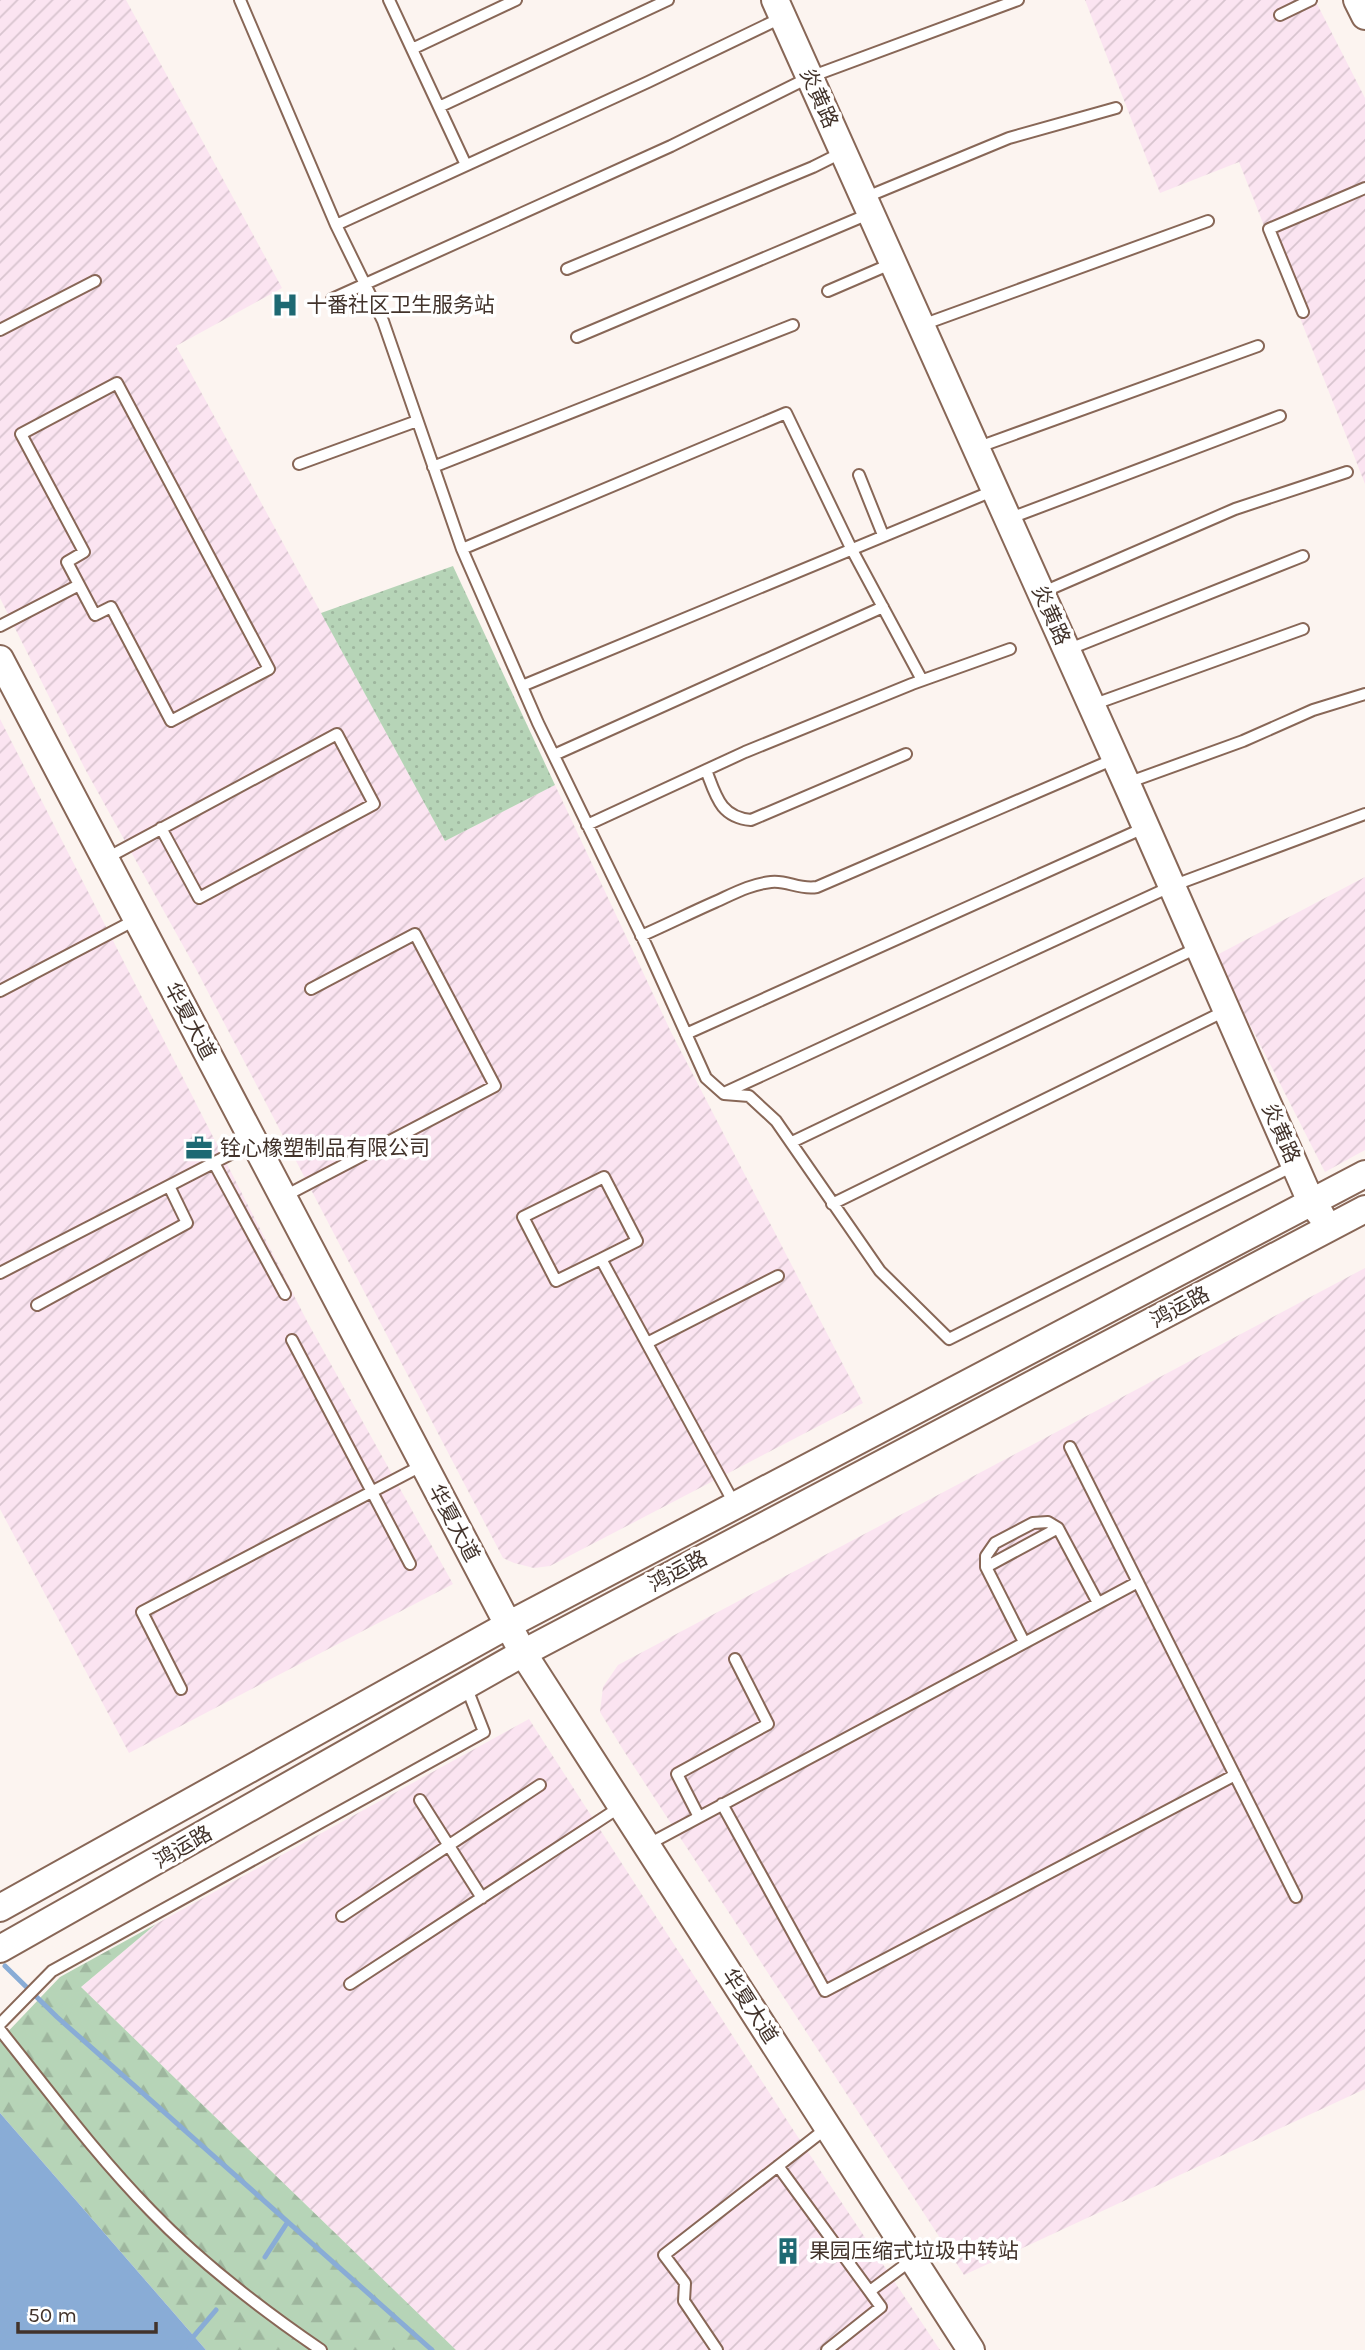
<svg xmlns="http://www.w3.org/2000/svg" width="1365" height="2350" viewBox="0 0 1365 2350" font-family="Karla,'Noto Sans SC',sans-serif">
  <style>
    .industrial { fill: url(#industrial-furrows) }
    .forest { fill: url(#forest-firs) }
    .garden { fill: url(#garden-dots) }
    .water { fill: #89acd6 }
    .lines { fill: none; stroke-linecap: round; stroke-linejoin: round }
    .stream { stroke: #89acd6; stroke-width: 5 }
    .service-casing { stroke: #886757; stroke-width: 14 }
    .tertiary-casing { stroke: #886757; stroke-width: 30 }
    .service { stroke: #fff; stroke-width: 10 }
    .tertiary { stroke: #fff; stroke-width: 26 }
    .labels { text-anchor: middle; stroke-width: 7; stroke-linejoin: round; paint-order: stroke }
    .street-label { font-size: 21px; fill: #42332b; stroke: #fff }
    .poi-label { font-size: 21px; fill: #42332b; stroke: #fff; text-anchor: start }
  </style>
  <defs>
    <pattern id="industrial-furrows" width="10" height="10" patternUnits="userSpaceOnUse" patternTransform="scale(1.75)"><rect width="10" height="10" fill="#fbe4f1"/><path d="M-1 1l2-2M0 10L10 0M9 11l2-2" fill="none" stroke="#d8c4cf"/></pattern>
    <pattern id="forest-firs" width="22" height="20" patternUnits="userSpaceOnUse" patternTransform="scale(1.75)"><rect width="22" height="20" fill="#b6d4b7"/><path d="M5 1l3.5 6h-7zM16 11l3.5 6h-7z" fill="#9eb69e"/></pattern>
    <pattern id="garden-dots" width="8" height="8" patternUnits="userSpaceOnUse" patternTransform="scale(1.75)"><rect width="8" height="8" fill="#b6d4b7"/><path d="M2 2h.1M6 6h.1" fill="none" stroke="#9eb69e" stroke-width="1.8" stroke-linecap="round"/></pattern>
  </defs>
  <rect width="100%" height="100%" fill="#fcf4f0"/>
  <!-- industrial -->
  <path class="industrial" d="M0,0H126L282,288L176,346L445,841L555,785L671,1032L863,1403L550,1566L534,1568L514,1563L503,1558L196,969L85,769L0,598Z
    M1085,0H1315L1365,98V484L1239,162L1160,193Z
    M0,719L308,1323L453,1584L129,1753L0,1509Z
    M1365,877V1150L1325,1172L1215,956Z
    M1365,1268V2089L964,2275L622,1748L600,1712L603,1687L618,1665Z
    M529,1719L792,2128L940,2350H456L81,1987L156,1924Z"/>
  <!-- forest -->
  <path class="forest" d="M156,1924L81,1987L456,2350H206L0,2113V2040L60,1977Z"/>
  <!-- garden -->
  <path class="garden" d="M453,566L555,785L445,841L321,613Z"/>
  <!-- water -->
  <path class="water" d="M0,2113L206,2350H0Z"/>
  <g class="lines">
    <!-- stream -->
    <path class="stream" d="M5,1966L57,2017L432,2350
      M265,2257L287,2223
      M182,2350L216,2310"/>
    <defs>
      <path id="service" d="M240,0L336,225L383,321L462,549L538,723L646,945L706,1078L724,1094L749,1096L776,1121L880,1271L949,1339L1295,1165
        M389,0L466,165
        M1280,15L1311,0
        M412,49L516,0
        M439,107L668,0
        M864,198L1009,138L1116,108
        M336,225L648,82L783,17
        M567,269L813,167L841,153
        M828,291L893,263
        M332,299L671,146L810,77L1018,0
        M1303,312L1269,229L1365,188
        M922,325L1208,221
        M0,330L95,281
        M577,337L871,213
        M117,383L269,669L171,721L111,607L95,615L67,562L84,552L21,434Z
        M976,448L1258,346
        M299,464L417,421
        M433,467L793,325
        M859,475L883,535
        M1008,519L1280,416
        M462,549L786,413L851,548L922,680
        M1041,593L1235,509L1347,472
        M0,626L79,585
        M1067,650L1303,556
        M522,686L995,490
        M1092,705L1303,629
        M554,755L883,607
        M706,770C716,796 720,817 751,820L906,754
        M1127,783L1243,741L1313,710L1365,694
        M587,825L745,752L912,684L1010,649
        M105,859L337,734L374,804L199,898L161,828
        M641,936C666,925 690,913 715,902C733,894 751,884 771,882C788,880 798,890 817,887L1105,763
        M0,991L137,919
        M686,1034L1146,827
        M726,1092L1172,886L1365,814
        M792,1142L1199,947
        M214,1163L285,1294
        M283,1197L495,1086L415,934L311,989
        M832,1204L1225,1011
        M601,1259L556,1281L523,1217L604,1177L637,1241L601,1259L735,1505
        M0,1273L252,1143
        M37,1305L187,1223L169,1186
        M292,1340L410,1564
        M647,1343L778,1276
        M1070,1447L1296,1897
        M986,1567V1556L995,1543L1033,1523L1048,1522L1058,1528
        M1024,1642L986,1567L1058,1528L1098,1603
        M181,1689L142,1612L423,1465
        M420,1800L482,1898
        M722,1804L825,1991L1235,1775
        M699,1817L677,1774L768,1724L735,1659
        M647,1845L1138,1582
        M342,1916L540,1785
        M350,1984L620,1807
        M0,2024L52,1971L484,1732L466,1686
        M0,2030C49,2091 96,2155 151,2211C202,2264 261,2309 321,2350
        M778,2166L881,2307L827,2350
        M870,2291L913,2259
        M717,2350L684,2301L685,2283L664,2255L828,2127"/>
      <path id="tertiary" d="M775,0L1130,791L1311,1202L1321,1215
        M1357,0L1365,16
        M0,659L523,1653L971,2350
        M0,1908L508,1625L1365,1174
        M0,1949L523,1653L1365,1209"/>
    </defs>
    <!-- service casing -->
    <use href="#service" class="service-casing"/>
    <!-- tertiary casing -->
    <use href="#tertiary" class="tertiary-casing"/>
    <!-- service -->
    <use href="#service" class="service"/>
    <!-- tertiary -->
    <use href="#tertiary" class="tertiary"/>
  </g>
  <!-- icons -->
  <defs>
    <symbol id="hospital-bare" viewBox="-9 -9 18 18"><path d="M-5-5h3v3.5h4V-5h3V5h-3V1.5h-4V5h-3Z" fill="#1e6973" stroke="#fff" stroke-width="2.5" paint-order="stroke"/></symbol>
    <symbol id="office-bare" viewBox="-9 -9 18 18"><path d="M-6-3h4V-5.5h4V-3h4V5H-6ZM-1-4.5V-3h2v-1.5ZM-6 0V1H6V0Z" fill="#1e6973" stroke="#fff" stroke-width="2.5" paint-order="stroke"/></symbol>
    <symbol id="building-bare" viewBox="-9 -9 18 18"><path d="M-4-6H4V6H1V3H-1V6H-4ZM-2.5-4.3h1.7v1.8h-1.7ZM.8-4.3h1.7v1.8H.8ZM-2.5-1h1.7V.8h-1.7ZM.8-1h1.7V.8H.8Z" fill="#1e6973" stroke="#fff" stroke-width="2.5" paint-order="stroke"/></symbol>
  </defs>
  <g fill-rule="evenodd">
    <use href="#hospital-bare" x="266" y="286" width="38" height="38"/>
    <use href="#office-bare" x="180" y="1129" width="38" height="38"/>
    <use href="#building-bare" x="769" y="2232" width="38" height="38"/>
  </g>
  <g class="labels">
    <!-- street labels -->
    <g class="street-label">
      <text transform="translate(819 98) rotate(66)" y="7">炎黄路</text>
      <text transform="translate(1051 615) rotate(66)" y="7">炎黄路</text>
      <text transform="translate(190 1021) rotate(62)" y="7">华夏大道</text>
      <text transform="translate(1281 1133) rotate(66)" y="7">炎黄路</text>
      <text transform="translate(1180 1307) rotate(-28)" y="7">鸿运路</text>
      <text transform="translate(454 1523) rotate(62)" y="7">华夏大道</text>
      <text transform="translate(678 1571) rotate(-28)" y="7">鸿运路</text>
      <text transform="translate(183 1847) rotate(-30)" y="7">鸿运路</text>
      <text transform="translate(750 2006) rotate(57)" y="7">华夏大道</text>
    </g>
    <!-- poi labels -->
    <g class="poi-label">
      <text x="306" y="312">十番社区卫生服务站</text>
      <text x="220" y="1155">铨心橡塑制品有限公司</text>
      <text x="809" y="2258">果园压缩式垃圾中转站</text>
    </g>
  </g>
  <!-- scale -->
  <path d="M18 2322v10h138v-10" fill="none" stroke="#42332b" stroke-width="3.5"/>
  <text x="28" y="2322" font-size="21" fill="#42332b" stroke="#ffffff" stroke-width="5" paint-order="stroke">50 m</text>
</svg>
